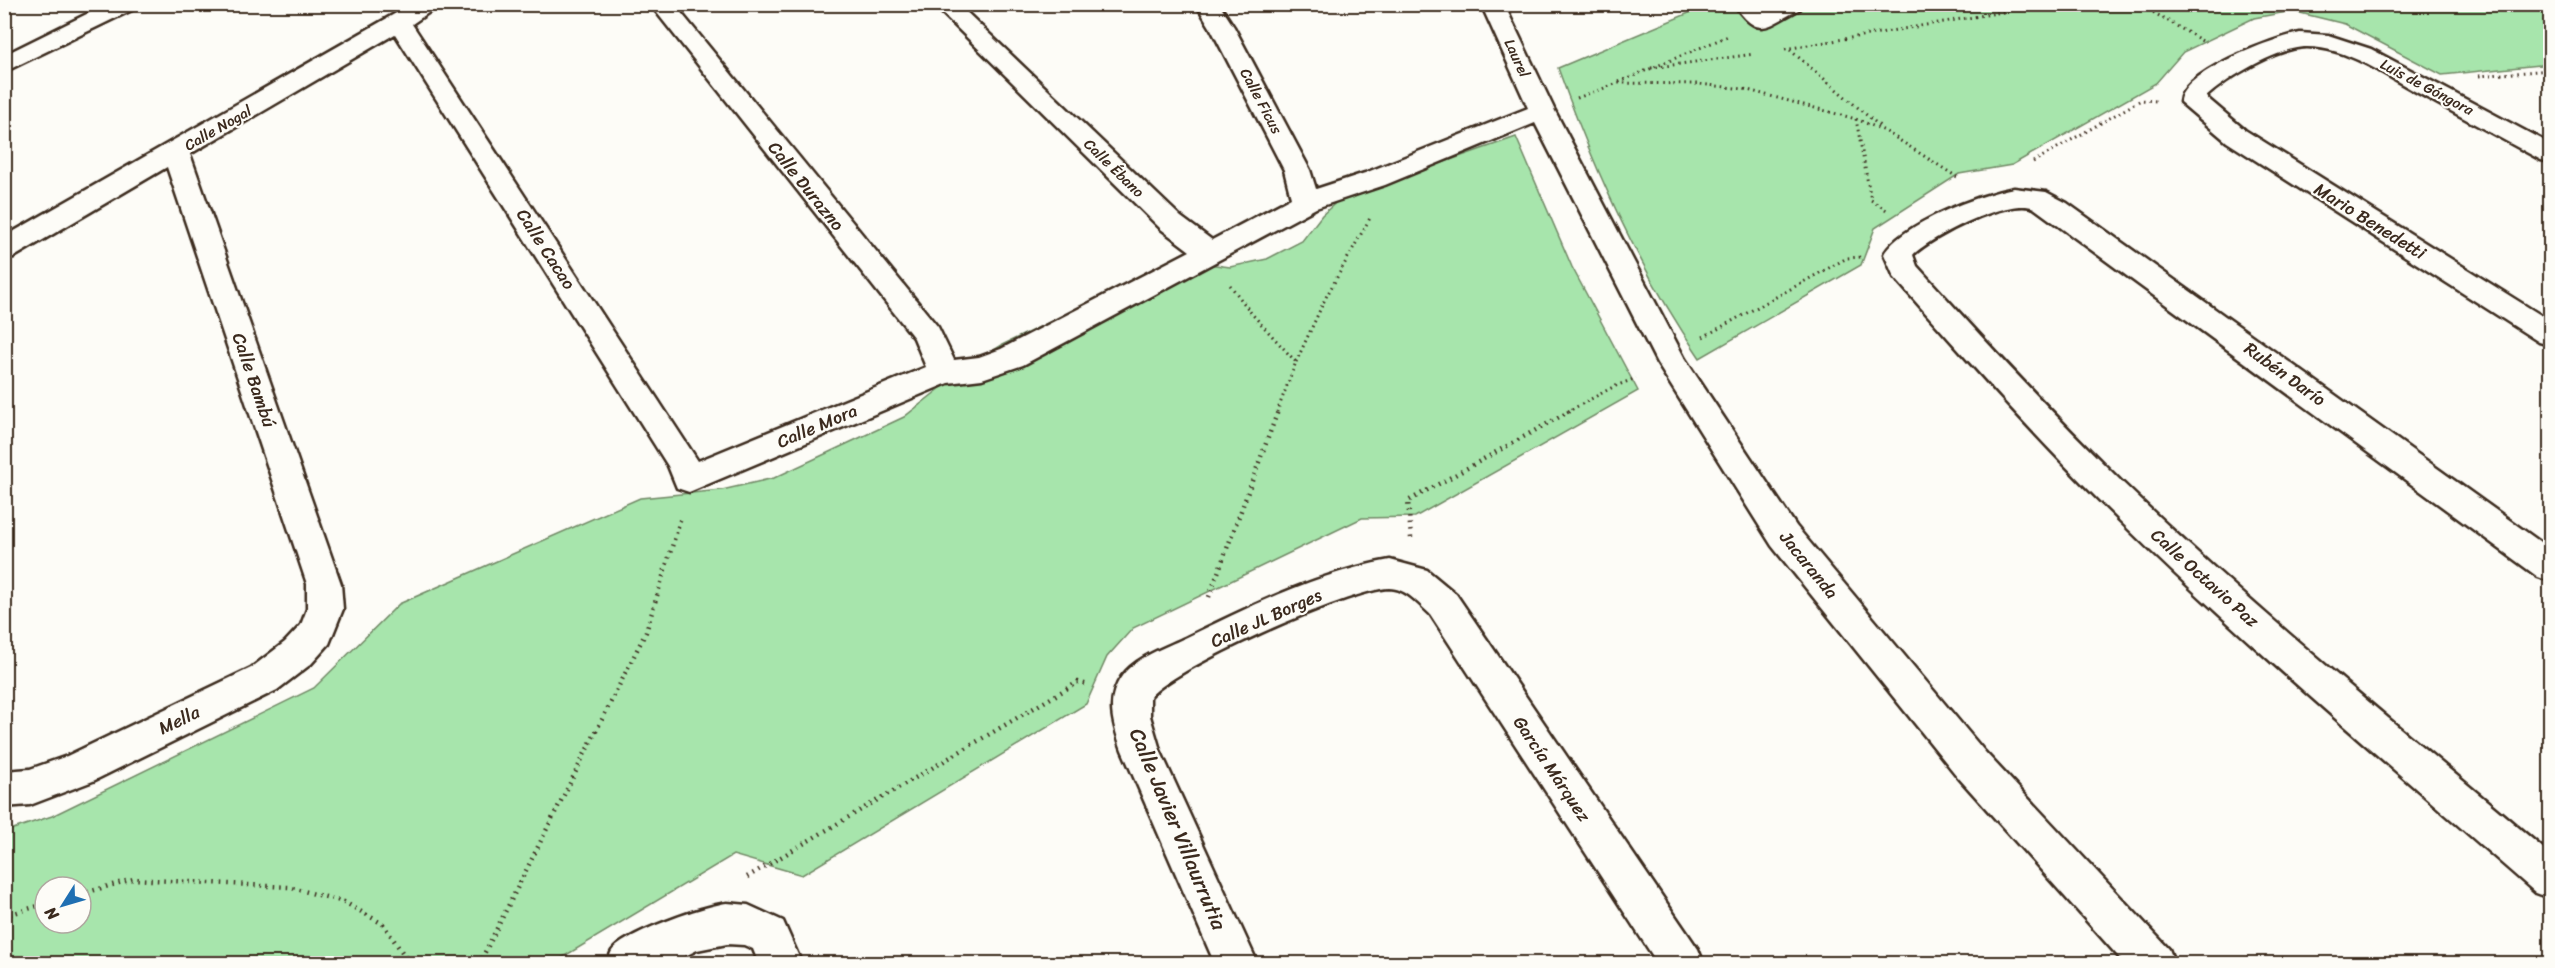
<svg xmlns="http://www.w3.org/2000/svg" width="2555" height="968" viewBox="0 0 2555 968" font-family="Sriracha,sans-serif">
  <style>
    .green { fill: #a7e5ac; stroke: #718865; stroke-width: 1.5; fill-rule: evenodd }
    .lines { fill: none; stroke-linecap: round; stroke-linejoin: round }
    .minor-casing { stroke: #3b2a1e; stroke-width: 5 }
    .path-far1 { stroke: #3b2a1e; stroke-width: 3; stroke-dasharray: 1.5 4; stroke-linecap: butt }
    .path { stroke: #3b2a1e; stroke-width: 4.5; stroke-dasharray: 1.5 5; stroke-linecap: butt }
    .minor { fill: #fdfcf7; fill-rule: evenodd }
    .labels { text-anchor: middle; stroke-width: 4.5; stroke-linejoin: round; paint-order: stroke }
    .far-street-label { font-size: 15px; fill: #3b2a1e; stroke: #fdfcf7 }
    .street-label { font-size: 18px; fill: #3b2a1e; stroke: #fdfcf7 }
    .near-street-label { font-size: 21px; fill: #3b2a1e; stroke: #fdfcf7 }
  </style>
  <rect width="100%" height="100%" fill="#fdfcf7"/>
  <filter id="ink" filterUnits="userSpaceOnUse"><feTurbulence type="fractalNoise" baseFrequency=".0167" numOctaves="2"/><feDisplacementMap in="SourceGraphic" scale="12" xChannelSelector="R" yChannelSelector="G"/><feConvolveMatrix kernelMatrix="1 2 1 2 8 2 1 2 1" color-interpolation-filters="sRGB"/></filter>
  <g filter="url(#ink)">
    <!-- green -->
    <path class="green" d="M1765,4L2550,5V64L2442,75L2345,24L2292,11L2254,18L2183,52L2156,83L2012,165L1959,174L1875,228L1861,265L1700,358C1639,270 1594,169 1558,68L1708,5H1728L1741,9Z
      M1516,137L1572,267L1638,391L1415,517L1362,518L1133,628L1107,657L1086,704L802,875L733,855L553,963H5L4,832L52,816L314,688L399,604L640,498L722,490L774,478L904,417L971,364L1002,345L1179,260L1230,267L1267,259L1302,241L1322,215L1341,198ZM45,887H81V923H45Z"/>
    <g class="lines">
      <defs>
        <path id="minor" d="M107,4H137L134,9L4,72V55Z
          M412,4H441L412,24L698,461L926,367L914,338L650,4H674L938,327L954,360L979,357L1001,349L1190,251L1161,229L933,4H958L1181,217L1212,240L1291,198L1284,170L1210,27L1196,4H1219L1234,27L1310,170L1316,189L1365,173L1528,108L1481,4H1504L1555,111L1685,359L1796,526L1985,752L2169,949L2175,964H2125L1957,776L1772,546L1657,363L1535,123L1385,185L1316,208L1023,365L982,379L948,383L689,492L677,488L668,466L395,34L190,154L341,584L343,609L329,644L311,664L277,690L93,781L30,805L4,807V771L30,769L67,756L251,668L285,642L301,625L307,609V584L167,167L14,257L4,259V237Z
          M1734,4H1758L1762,10L1773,4H1803L1800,9C1767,26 1759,41 1734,4Z
          M2300,33L2328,35L2371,49L2550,144V162L2541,160C2500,138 2460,116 2420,94C2386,76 2347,47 2307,47C2278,47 2227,78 2206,97L2245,130L2550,321V345L2539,342L2227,142L2180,102C2181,72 2274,38 2300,33Z
          M2014,188L2046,192L2067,203L2550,549V581L2538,577L2034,208C2008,197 1931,237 1913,255L1917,266C1984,340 2051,413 2123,483C2259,614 2406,732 2550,854V898L2536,893C2389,764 2238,639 2100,501C2028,429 1961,353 1894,277L1884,254C1903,223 1978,195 2014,188Z
          M1390,560L1427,570L1456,594L1698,949L1704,964H1658L1430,614C1419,604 1406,588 1389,588C1350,589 1173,668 1150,697V716L1160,750L1258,964H1215L1122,750C1113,724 1105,700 1122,676C1136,657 1164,648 1185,638C1251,606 1317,573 1390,560Z
          M727,903L748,905L783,921L802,964H759L753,949L744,945L727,944L697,950L669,964H607C609,960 610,954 612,951C625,933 704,906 727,903Z"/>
      </defs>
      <!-- minor casing -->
      <use href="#minor" class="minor-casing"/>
      <!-- path-far1 -->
      <path class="path-far1" d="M2139,4L2204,42
        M1785,49L2050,4
        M1790,50L1882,128
        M1651,68L1754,54
        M2479,76L2550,70
        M1619,82L1728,36
        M1577,98L1618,83L1699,84L1744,89L1856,119L1885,131L1957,177
        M1856,119L1871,200L1888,211
        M2033,162L2141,100L2156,101
        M1230,285L1252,314L1296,362L1277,412
        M1703,337L1847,258L1861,257
        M1296,362L1325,299L1370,218
        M1567,412L1613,387L1636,378"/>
      <!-- path -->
      <path class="path" d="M1411,538L1408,501L1570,411
        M1209,597L1278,411
        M747,877L1078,682L1088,685
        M81,894L133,879L289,887L344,902L383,924L410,964
        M4,916L45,904
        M479,964L646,632L681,517"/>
      <!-- minor -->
      <use href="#minor" class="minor"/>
    </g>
  </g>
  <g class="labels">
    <!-- far-street labels -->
    <g class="far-street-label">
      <text transform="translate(1517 58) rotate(65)" y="5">Laurel</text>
      <text transform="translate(2427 87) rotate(28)" y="5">Luis de Góngora</text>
      <text transform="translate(1261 101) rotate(62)" y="5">Calle Ficus</text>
      <text transform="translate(218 128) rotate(-30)" y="5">Calle Nogal</text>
      <text transform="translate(1114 168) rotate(44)" y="5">Calle Ébano</text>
    </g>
    <!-- street labels -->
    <g class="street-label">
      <text transform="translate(806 186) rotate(51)" y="6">Calle Durazno</text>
      <text transform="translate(2370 221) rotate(32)" y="6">Mario Benedetti</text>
      <text transform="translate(546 249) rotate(57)" y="6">Calle Cacao</text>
      <text transform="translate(2285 374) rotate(36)" y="6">Rubén Darío</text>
      <text transform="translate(254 380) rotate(71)" y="6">Calle Bambú</text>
      <text transform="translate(817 426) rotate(-23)" y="6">Calle Mora</text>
      <text transform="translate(1809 565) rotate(51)" y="6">Jacaranda</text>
      <text transform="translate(2205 578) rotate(42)" y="6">Calle Octavio Paz</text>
      <text transform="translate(1266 618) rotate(-24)" y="6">Calle JL Borges</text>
      <text transform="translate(179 720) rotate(-26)" y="6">Mella</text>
      <text transform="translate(1552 769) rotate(56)" y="6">García Márquez</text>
    </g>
    <!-- near-street labels -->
    <g class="near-street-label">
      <text transform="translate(1178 829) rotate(67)" y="7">Calle Javier Villaurrutia</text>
    </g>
  </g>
  <!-- margin -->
  <rect width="2555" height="968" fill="none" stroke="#fdfcf7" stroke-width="24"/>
  <rect x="12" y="12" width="2531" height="944" fill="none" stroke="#3b2a1e" stroke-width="2" filter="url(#ink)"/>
  <!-- north arrow -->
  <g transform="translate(63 905) rotate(233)"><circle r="28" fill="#fdfcf7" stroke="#afa8a0" stroke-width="1.5"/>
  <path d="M0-4.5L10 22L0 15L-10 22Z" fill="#1f6fb2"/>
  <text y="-9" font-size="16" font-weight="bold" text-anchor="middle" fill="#3b2a1e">N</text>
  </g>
</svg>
